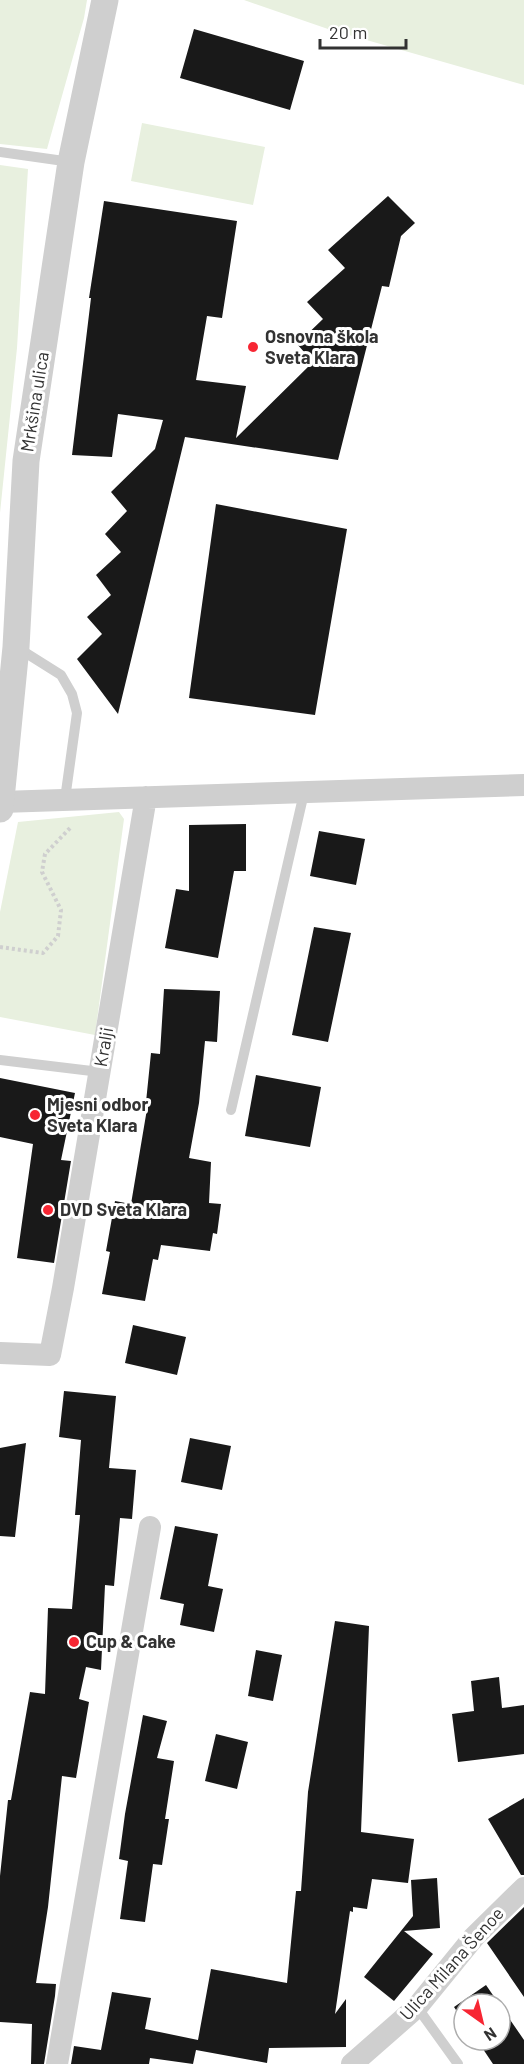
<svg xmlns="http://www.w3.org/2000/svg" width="524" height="2064" viewBox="0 0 524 2064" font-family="Barlow,sans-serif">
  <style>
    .green { fill: #e8f0df }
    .building { fill: #191919 }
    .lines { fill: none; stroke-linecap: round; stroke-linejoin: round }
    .path { stroke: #cfcfcf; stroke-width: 4; stroke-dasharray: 3 3; stroke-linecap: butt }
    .service { stroke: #cfcfcf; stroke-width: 10 }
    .minor { stroke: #cfcfcf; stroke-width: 22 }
    .tertiary { stroke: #cfcfcf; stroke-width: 27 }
    .poi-dot { fill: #f72633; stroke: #fff; stroke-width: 2 }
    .labels { text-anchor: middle; stroke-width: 6; stroke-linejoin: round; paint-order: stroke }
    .poi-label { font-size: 18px; font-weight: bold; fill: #323232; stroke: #fff; text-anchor: start }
    .street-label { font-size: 18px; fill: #323232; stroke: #fff }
  </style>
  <rect width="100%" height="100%" fill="#fff"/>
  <!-- green -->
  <path class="green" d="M0,0H87L84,18L47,149L0,144Z
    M244,0H524V85L328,29Z
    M142,123L265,147L253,205L131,181Z
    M0,165L28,169L17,348L0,513Z
    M119,812L124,819L95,1035L0,1017V912L18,822Z"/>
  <!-- building -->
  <path class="building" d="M194,29L304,61L290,110L180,78Z
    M388,196L415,223L401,236L389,287L382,286L338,460L185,437L118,714L77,659L102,634L87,617L111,595L96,575L121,552L105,534L127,511L111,492L155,449L163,420L118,414L112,457L72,455L91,298H89L104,201L237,221L222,318L207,316L196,380L246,386L236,438L313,362L297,344L323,319L307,302L345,268L328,250Z
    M216,504L347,529L315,715L189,698Z
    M246,824V871H234L218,958L165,948L176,889L189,891V825Z
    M319,831L365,839L356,885L310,876Z
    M314,927L351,933L328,1042L292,1035Z
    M164,989L220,991L217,1042L205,1041L199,1103L189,1158L211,1162L209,1203L221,1204L217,1234L213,1233L210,1251L161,1245L158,1260L153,1259L145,1301L102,1294L110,1252L106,1251L115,1201L131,1204L148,1103L146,1102L151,1053L160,1054Z
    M256,1075L321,1087L310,1147L245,1136Z
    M0,1078L75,1093L61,1160L71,1161L54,1263L17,1258L33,1144L0,1137Z
    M133,1325L186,1337L177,1375L125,1363Z
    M64,1391L116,1396L109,1468L136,1470L132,1519L120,1518L114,1586L105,1585L101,1670L86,1667L79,1699L89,1702L76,1778L62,1776L48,1907L36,1983L56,1984L55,1996L44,2064H31L32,2024L0,2022V1876L8,1800H11L30,1692L45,1694L48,1608L72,1609L80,1515H75L81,1440L59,1437Z
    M190,1438L231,1446L222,1490L181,1482Z
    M26,1443L15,1537L0,1536V1448Z
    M175,1526L218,1534L208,1586L223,1589L214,1632L180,1625L184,1604L160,1599Z
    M335,1621L369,1626L361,1832L414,1839L408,1883L372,1879L367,1909L353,1907V1912L350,1911L335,2014L346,1999V2047L269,2048L267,2063L196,2050L193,2064L150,2058L149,2064H71L74,2046L101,2050L112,1992L151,1998L145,2029L198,2040L211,1969L287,1983L296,1891H301L308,1792Z
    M256,1650L282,1655L273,1701L248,1696Z
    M499,1677L502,1708L524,1705V1754L458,1762L452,1714L474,1711L471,1681Z
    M143,1715L167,1721L157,1758L174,1761L165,1819H169L162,1865L153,1864L145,1922L120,1919L128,1861L119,1859L125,1814Z
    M216,1734L248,1742L237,1789L205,1781Z
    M524,1798V1875H521L488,1819Z
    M437,1878L440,1928L404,1931L433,1954L394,2001L364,1977L413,1916L411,1880Z
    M524,1907V1997L487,1943Z
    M486,1985L499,2004H464V2022L454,2007Z
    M500,2005L524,2040V2064H493L477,2040H500Z"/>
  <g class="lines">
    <!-- path -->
    <path class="path" d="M0,947L43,953L58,936L61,910L42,872L45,854L72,826"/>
    <!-- service -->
    <path class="service" d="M0,152L71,162
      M18,648L61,675L72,694L77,713L65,799
      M0,1060L100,1072
      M231,1110L304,793
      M417,2007L458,2064"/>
    <!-- minor -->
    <path class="minor" d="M1,802L524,785
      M0,1353L50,1355L63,1288L146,797
      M57,2064L150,1527
      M352,2064L417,2007L474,1937L524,1888"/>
    <!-- tertiary -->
    <path class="tertiary" d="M0,809L16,647L26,461L71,162L105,0"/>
  </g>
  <!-- markers -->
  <g class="poi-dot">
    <circle cx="253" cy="347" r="6"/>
    <circle cx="35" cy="1115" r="6"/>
    <circle cx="48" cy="1210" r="6"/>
    <circle cx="74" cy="1642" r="6"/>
  </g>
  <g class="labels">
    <!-- poi labels -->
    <g class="poi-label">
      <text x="265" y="343">Osnovna škola<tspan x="265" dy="21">Sveta Klara</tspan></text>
      <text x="47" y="1111">Mjesni odbor<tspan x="47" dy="21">Sveta Klara</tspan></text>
      <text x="60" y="1216">DVD Sveta Klara</text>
      <text x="86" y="1648">Cup &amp; Cake</text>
    </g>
    <!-- street labels -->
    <g class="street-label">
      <text transform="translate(35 402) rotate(-81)" y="6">Mrkšina ulica</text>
      <text transform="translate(104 1047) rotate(-80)" y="6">Kralji</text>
      <text transform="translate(452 1964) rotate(-48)" y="6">Ulica Milana Šenoe</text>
    </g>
  </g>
  <!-- north arrow -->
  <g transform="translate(482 2022) rotate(146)"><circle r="28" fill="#ffffff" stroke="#adadad" stroke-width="1.5"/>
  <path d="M0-4.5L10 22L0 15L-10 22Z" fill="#f72633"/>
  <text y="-9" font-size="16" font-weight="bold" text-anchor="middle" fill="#323232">N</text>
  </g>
  <!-- scale -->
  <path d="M320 39v9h86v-9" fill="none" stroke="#323232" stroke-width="3"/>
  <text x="329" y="39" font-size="18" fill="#323232" stroke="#ffffff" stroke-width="4.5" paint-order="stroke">20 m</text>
</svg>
